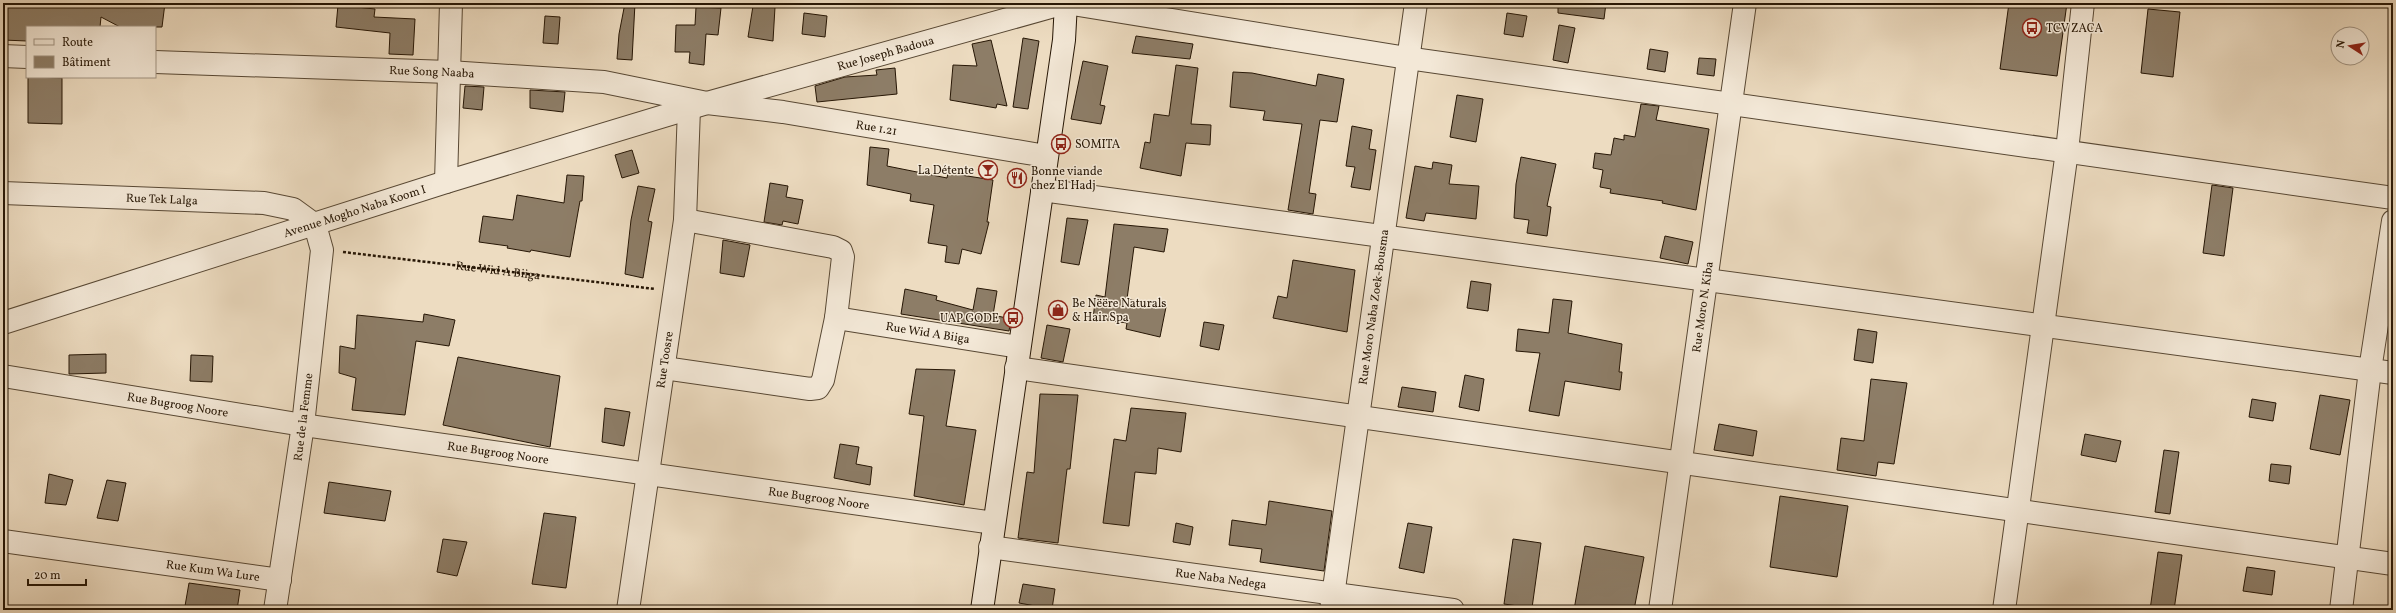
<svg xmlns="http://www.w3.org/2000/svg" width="2396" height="613" viewBox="0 0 2396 613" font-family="Vollkorn,serif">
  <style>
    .building { fill: #8d7d67; stroke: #261605 }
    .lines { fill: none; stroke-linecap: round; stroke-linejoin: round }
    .minor-casing { stroke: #584834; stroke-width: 24 }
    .secondary-casing { stroke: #261605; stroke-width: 24 }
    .path { stroke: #261605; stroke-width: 2.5; stroke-dasharray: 3 2; stroke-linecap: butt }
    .minor { stroke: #f3e8d7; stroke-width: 22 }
    .secondary { stroke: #f3e8d7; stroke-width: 22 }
    .labels { text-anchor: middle; stroke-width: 3; stroke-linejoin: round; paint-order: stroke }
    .poi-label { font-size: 12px; fill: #261605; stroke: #f3e8d7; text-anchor: start }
    .street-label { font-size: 12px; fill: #261605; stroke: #f3e8d7 }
  </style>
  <rect width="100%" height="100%" fill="#eddcc1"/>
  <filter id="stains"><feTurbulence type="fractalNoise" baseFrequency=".005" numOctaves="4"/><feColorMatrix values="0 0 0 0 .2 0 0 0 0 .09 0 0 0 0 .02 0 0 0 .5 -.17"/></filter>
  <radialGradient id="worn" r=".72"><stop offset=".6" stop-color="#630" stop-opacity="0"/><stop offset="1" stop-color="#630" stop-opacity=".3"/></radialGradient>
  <!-- building -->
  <path class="building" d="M3,3H165L162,27H120L101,17L100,27H27V41L3,40Z
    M625,3H635L632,60L617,59L619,34Z
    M1558,3H1606L1604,19L1558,13Z
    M2009,3H2067L2057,76L2000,69Z
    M338,5L375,9L374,17L415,19L413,55L389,54L390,33L336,27Z
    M755,5L775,7L773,41L748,37L753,6Z
    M696,7L721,8L718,35L706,34L704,65L689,63L690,52H675L676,25H695Z
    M2148,9L2180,12L2173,77L2141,73Z
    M804,13L827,16L825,37L802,34Z
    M1507,13L1527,16L1523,37L1504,34Z
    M545,16L560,17L558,44L543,43Z
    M1559,25L1575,28L1568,63L1553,60Z
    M1136,36L1193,44L1190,59L1132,53Z
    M1023,38L1039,41L1028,109L1013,107Z
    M991,40L1007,106L997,104L996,108L950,100L953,65L977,66L972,44Z
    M1650,49L1668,52L1665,72L1647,69Z
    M1699,58L1716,59L1714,76L1697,74Z
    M1083,61L1108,66L1100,105L1105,106L1101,124L1071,119Z
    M1176,65L1198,68L1191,124L1211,125L1210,145L1186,143L1181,176L1140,168L1145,142L1150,143L1154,114L1169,116Z
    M895,68L897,94L817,102L815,86L845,77L877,75L876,70Z
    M1233,72L1252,73L1316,86L1318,74L1344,79L1337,122L1320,120L1309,193L1316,194L1313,214L1288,210L1302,124L1263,120L1265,111L1230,107Z
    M28,77L62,78V124L28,123Z
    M465,86L484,87L482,110L463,108Z
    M530,90L565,92L563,112L530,108Z
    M1457,95L1483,99L1476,142L1450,137Z
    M1641,104L1659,106L1656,120L1709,129L1696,210L1662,203L1663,201L1610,193L1611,189L1600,187L1603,170L1593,168L1595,153L1611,155L1614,138L1624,140V135L1635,137Z
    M1352,126L1372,130L1369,149L1376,150L1370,190L1351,187L1355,167L1346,166Z
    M870,147L889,149L887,166L947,178L948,173L993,180L987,222H989L981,254L962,249L959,264L945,262L947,246L928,243L934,205L910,201L911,194L867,185Z
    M632,150L639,173L622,178L615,155Z
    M1521,157L1556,164L1547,206L1551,207L1547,236L1527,233L1529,220L1514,218L1516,184Z
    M1433,162L1452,165L1449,184L1479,186L1476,219L1426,213L1424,221L1406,218L1415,166L1432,169Z
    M567,175L584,176L582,201H580L570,257L531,250L530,252L507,248L508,246L479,242L483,216L513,220L517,195L564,203Z
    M770,183L788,186L786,197L803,200L798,224L783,221L782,225L764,222Z
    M2212,185L2233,188L2224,256L2203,253Z
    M638,186L655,189L648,221L652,222L643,278L625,274L631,220Z
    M1067,218L1088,220L1079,265L1061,262Z
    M1114,224L1168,229L1164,252L1134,247L1127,299L1166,307L1160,337L1126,329L1127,323L1093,318L1096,295L1105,297Z
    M1665,236L1693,242L1688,264L1660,258Z
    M723,240L750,245L744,277L720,273Z
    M1293,260L1355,270L1347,332L1273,318L1278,296L1287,298Z
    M1471,281L1491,284L1488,311L1467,308Z
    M977,288L997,291L993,315L1011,319L1009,331L901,314L905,289L937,296L936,300L973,310Z
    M1553,299L1572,301L1568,333L1622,344L1619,372H1622L1620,390L1565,381L1559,416L1529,411L1540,353L1516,351L1518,329L1549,333Z
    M424,314L455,320L449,346L416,341L405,415L352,410L356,378L339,373L340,346L355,349L357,315L423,322Z
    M1204,322L1224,325L1219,350L1200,346Z
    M1047,325L1070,329L1063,362L1041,358Z
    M1858,329L1877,332L1873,363L1854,360Z
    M106,354V373L69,374V355Z
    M191,355L213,356L212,382L190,381Z
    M458,357L560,376L550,447L443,425Z
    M916,369L955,370L946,426L976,430L964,505L914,496L924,416L909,414Z
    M1465,375L1484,379L1479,411L1459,407Z
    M1871,379L1907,383L1894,464L1878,462L1876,476L1837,470L1841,438L1864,441Z
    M1402,387L1436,392L1433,412L1398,407Z
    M1040,394L1078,395L1070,469H1067L1058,543L1018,538L1027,472L1034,473Z
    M2320,395L2350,400L2340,455L2310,449Z
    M2252,399L2276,403L2273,421L2249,417Z
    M605,408L630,412L624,446L602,442Z
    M1131,408L1186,413L1181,452L1158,448L1156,474L1135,472L1129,526L1103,523L1114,439L1126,441Z
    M1719,424L1757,431L1753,456L1714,450Z
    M2085,434L2121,441L2116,462L2081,455Z
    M840,444L859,447L856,464L872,467L870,485L834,478Z
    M2164,450L2179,452L2170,514L2155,512Z
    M2271,464L2291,466L2289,484L2269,481Z
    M49,474L73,480L66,505L45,503Z
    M107,480L126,483L118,521L97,518Z
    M329,482L391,491L385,521L324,513Z
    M1780,496L1848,506L1837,577L1770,567Z
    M1269,501L1332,511L1324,571L1260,562L1262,549L1229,545L1232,520L1266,525Z
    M544,513L576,517L566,588L532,584Z
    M1176,523L1193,527L1190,545L1173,542Z
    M1408,523L1432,527L1424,573L1399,568Z
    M443,539L467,542L457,576L437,572Z
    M1513,539L1541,543L1532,608L1504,604Z
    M1585,546L1644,557L1634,610H1574Z
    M2158,552L2182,555L2174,610H2150Z
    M2247,567L2275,571L2272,595L2243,591Z
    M189,583L240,590L237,610H217L185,606Z
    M1023,584L1055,589L1052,609L1019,603Z"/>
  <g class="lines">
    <defs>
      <g id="minor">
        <path d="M1066,3L1407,58L2393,198"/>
        <path d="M3,56L27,57"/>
        <path id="s2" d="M155,62L449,72L604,82L707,103L783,112L1046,156"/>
        <path d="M446,182L451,3"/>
        <path d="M1042,190L2393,373"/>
        <path id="s3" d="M3,193L264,203L293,209L315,225L322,250L303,425L275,610"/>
        <path id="s4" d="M836,318L1019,347"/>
        <path id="s5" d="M3,323L446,182L707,103L1065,3"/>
        <path d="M664,368L810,389L818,388L823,380L836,318L843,257L841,251L833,247L685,220"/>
        <path d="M1016,368L2393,564"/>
        <path id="s6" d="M3,376L303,425L994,523"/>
        <path id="s7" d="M3,541L280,580"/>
        <path id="s8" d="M990,547L1453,610"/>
        <path id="s9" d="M628,610L685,220L689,108"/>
        <path id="s10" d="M1331,610L1416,3"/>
        <path id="s11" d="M1660,610L1745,3"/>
        <path d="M2004,610L2067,151L2083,3"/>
        <path d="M2341,610L2370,370L2393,221"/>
      </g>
      <path id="secondary" d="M982,610L1054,109L1064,40L1066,3"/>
    </defs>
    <!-- minor casing -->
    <use href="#minor" class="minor-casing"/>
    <!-- secondary casing -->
    <use href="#secondary" class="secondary-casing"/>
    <!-- path -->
    <path class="path" id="s1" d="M343,252L655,289"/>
    <!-- minor -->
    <use href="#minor" class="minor"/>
    <!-- secondary -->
    <use href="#secondary" class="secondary"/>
  </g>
  <!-- icons -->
  <defs>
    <symbol id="bus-ring" viewBox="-11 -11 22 22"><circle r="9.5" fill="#f3e8d7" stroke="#8f2418" stroke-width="1.5"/><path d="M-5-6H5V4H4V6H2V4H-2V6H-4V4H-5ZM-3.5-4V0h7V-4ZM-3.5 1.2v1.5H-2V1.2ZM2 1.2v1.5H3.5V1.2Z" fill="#8f2418"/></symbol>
    <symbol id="bar-ring" viewBox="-11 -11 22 22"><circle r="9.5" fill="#f3e8d7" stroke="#8f2418" stroke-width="1.5"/><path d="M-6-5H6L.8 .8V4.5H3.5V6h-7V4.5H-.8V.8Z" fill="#8f2418"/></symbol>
    <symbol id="restaurant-ring" viewBox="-11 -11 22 22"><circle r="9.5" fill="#f3e8d7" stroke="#8f2418" stroke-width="1.5"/><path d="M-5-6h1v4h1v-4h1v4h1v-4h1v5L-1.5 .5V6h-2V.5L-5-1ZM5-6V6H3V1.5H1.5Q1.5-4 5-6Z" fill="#8f2418"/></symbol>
    <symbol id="shop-ring" viewBox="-11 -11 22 22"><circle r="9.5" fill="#f3e8d7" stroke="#8f2418" stroke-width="1.5"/><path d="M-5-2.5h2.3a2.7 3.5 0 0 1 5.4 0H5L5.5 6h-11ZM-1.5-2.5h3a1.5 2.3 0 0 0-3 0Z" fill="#8f2418"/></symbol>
  </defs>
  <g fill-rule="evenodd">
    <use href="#bus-ring" x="2021" y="17" width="22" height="22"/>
    <use href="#bus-ring" x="1050" y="133" width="22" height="22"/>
    <use href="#bar-ring" x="977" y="159" width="22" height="22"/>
    <use href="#restaurant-ring" x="1006" y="167" width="22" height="22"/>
    <use href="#shop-ring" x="1047" y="299" width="22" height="22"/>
    <use href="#bus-ring" x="1002" y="307" width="22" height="22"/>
  </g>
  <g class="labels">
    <!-- poi labels -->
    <g class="poi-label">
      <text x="2046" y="32">TCV ZACA</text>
      <text x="1075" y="148">SOMITA</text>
      <text x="974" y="174" text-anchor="end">La Détente</text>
      <text x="1031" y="175">Bonne viande<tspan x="1031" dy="14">chez El Hadj</tspan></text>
      <text x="1072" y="307">Be Nëëre Naturals<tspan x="1072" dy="14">&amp; Hair Spa</tspan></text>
      <text x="999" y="322" text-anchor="end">UAP GODE</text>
    </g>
    <!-- street labels -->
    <g class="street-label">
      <text dy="4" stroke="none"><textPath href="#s5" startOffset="923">Rue Joseph Badoua</textPath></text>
      <text dy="4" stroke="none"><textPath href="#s2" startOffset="277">Rue Song Naaba</textPath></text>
      <text dy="4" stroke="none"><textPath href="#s2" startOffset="726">Rue 1.21</textPath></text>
      <text dy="4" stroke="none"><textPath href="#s3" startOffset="159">Rue Tek Lalga</textPath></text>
      <text dy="4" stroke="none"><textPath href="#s5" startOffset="369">Avenue Mogho Naba Koom I</textPath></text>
      <text dy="4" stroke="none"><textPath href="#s1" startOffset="156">Rue Wid A Biiga</textPath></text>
      <text dy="4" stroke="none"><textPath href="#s10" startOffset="306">Rue Moro Naba Zoek-Bousma</textPath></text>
      <text dy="4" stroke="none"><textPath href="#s11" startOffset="306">Rue Moro N. Kiba</textPath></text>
      <text dy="4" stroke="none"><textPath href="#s4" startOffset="93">Rue Wid A Biiga</textPath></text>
      <text dy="4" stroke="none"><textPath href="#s9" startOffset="253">Rue Toosre</textPath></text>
      <text dy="4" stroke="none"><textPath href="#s6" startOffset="177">Rue Bugroog Noore</textPath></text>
      <text transform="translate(303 417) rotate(-83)" y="4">Rue de la Femme</text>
      <text dy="4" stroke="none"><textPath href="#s6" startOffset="501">Rue Bugroog Noore</textPath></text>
      <text dy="4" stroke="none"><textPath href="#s6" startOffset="825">Rue Bugroog Noore</textPath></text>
      <text dy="4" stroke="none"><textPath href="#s7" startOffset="212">Rue Kum Wa Lure</textPath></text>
      <text dy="4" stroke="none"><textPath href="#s8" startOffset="233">Rue Naba Nedega</textPath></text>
    </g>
  </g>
  <!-- margin -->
  <rect width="2396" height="613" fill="none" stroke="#eddcc1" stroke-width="16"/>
  <rect x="4" y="4" width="2388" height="605" fill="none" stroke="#261605" stroke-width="2"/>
  <rect x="8" y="8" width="2380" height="597" fill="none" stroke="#261605"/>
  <!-- legend -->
  <rect x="26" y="26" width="130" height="52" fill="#f3e8d7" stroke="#a19483"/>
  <rect x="34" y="39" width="20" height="6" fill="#f3e8d7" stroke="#a19483"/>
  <text x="62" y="46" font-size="12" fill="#261605">Route</text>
  <rect x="34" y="56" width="20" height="12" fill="#8d7d67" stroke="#a19483"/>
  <text x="62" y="66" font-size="12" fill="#261605">Bâtiment</text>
  <!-- north arrow -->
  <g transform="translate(2350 46) rotate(282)"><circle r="19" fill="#f3e8d7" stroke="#a19483"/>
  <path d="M0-3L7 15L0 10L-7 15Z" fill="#8f2418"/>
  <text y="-6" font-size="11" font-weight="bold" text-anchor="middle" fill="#261605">N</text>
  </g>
  <!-- scale -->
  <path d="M28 579v6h58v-6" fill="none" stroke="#261605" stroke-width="2"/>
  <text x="34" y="579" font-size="12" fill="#261605" stroke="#f3e8d7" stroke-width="3" paint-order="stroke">20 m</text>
  <rect width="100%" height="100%" filter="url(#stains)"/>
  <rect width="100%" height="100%" fill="url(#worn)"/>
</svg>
